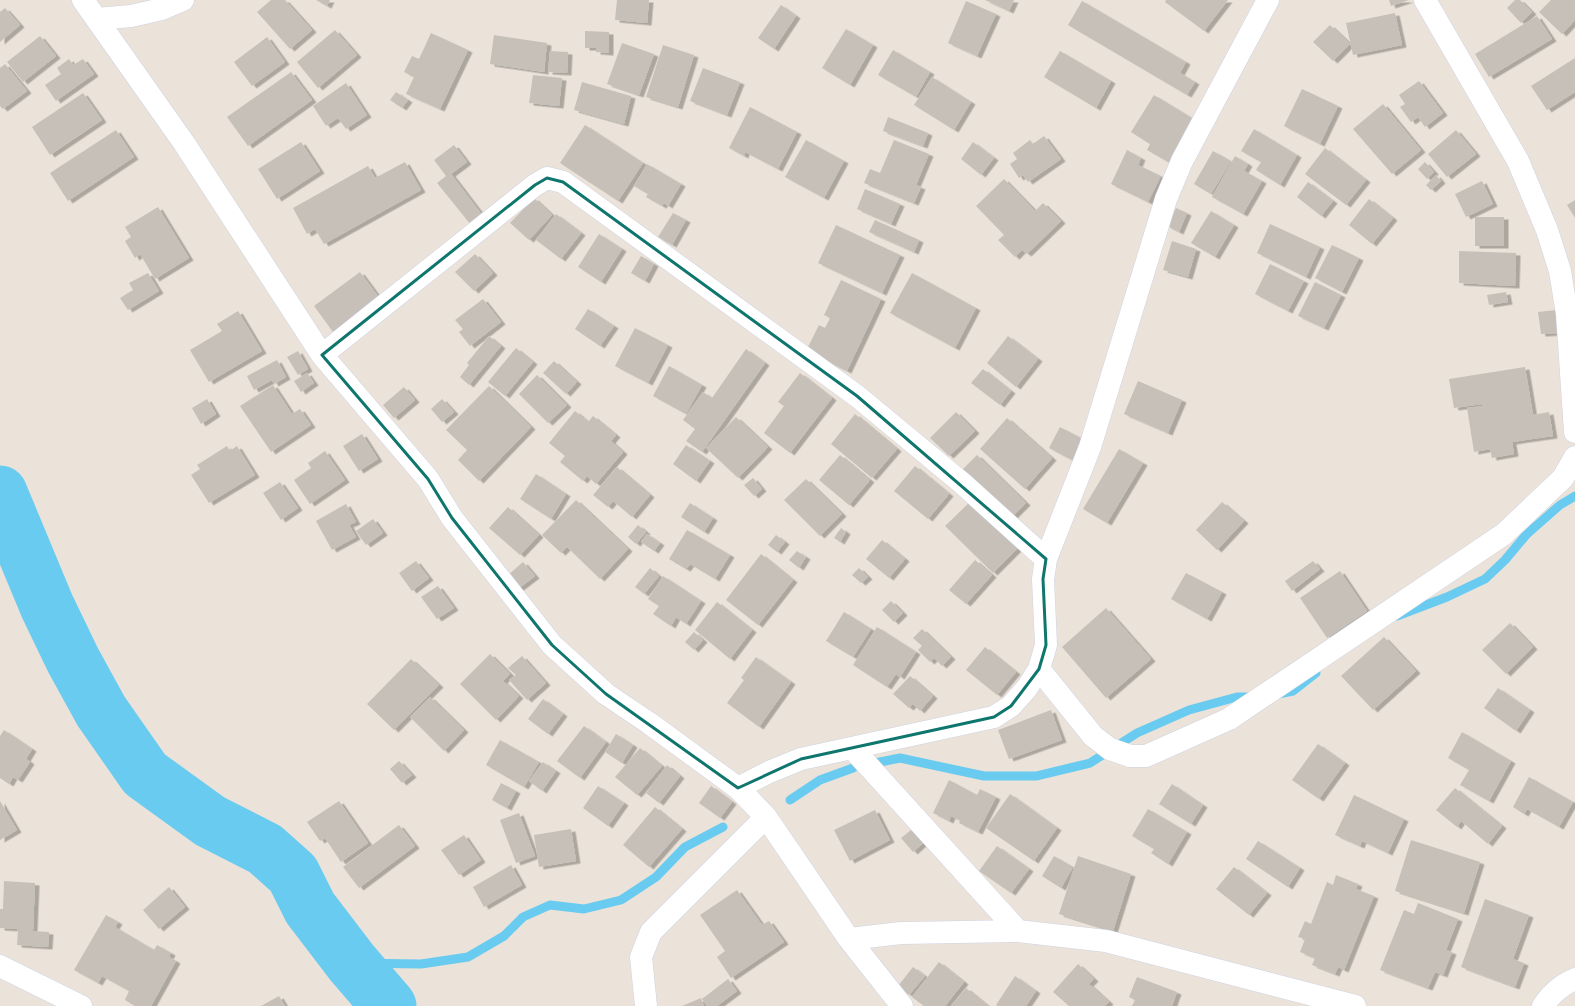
<svg xmlns="http://www.w3.org/2000/svg" width="1575" height="1006" viewBox="0 0 1575 1006" font-family="Signika,sans-serif">
  <style>
    .lines { fill: none; stroke-linecap: round; stroke-linejoin: round }
    .stream { stroke: #69cbf0; stroke-width: 9 }
    .river { stroke: #69cbf0; stroke-width: 55 }
    .building { fill: #c6c0b9; filter: url(#shadow) }
    .minor-casing { stroke: #ced2e1; stroke-width: 23 }
    .minor { stroke: #fff; stroke-width: 22 }
    .marked { fill: none; stroke: #0f766e; stroke-width: 3; stroke-linejoin: round }
  </style>
  <defs>
    <filter id="shadow"><feDropShadow dx="4.5" dy="2.5" stdDeviation="0" flood-color="#0004"/></filter>
  </defs>
  <rect width="100%" height="100%" fill="#ebe3d9"/>
  <g class="lines">
    <!-- stream -->
    <path class="stream" d="M1397,616L1447,597L1485,579L1505,560L1526,535L1560,505L1575,496
      M1278,694L1293,691L1316,673
      M875,763L900,758L984,776H1036L1090,763L1137,733L1189,710L1237,697H1253
      M790,800L820,780L853,768
      M352,963L421,964L468,957L504,936L523,917L550,905L584,909L621,900L656,877L685,847L723,827"/>
    <!-- river -->
    <path class="river" d="M0,493L47,606L73,660L101,711L145,774L210,821L265,849L293,874L310,908L352,963L389,1006"/>
  </g>
  <!-- building -->
  <path class="building" d="M271,0H285L312,30L290,49L257,12Z
    M316,0H330L327,6Z
    M617,0H649L647,23L615,20Z
    M985,0H1014L1009,11Z
    M1166,0H1228L1204,31L1165,2Z
    M1389,0H1409L1391,6Z
    M1515,0H1520L1532,12L1521,23L1507,8Z
    M1551,0H1575V20L1562,34L1539,12Z
    M966,1L996,14L977,56L948,43Z
    M1082,1L1186,62L1180,73L1195,82L1187,95L1068,25Z
    M781,5L796,16L774,49L758,38Z
    M5,8L20,25L0,42V12Z
    M1395,13L1402,45L1353,55L1346,23Z
    M1537,16L1552,39L1489,77L1475,54Z
    M1330,25L1350,44L1333,61L1313,42Z
    M846,29L873,45L850,85L822,68Z
    M335,30L357,55L318,88L297,62Z
    M585,31L609,32V53L596,52V48H585Z
    M431,33L468,50L440,109L406,94L414,77L404,72L412,56L419,59Z
    M494,35L547,43L544,72L490,64Z
    M40,36L56,56L23,82L7,62Z
    M267,37L285,62L252,86L234,62Z
    M622,43L654,54L639,95L607,84Z
    M663,45L694,55L678,107L646,97Z
    M893,50L930,72L916,97L878,75Z
    M550,51L568,52L567,73L548,72Z
    M1060,51L1111,81L1096,108L1044,77Z
    M1575,58V92L1547,110L1531,86Z
    M69,59L73,65L83,59L94,74L56,101L45,85L61,74L57,68Z
    M5,64L27,91L3,109L0,106V68Z
    M703,68L740,82L727,115L690,101Z
    M291,72L312,100L248,146L227,117Z
    M533,75L562,78L559,106L529,103Z
    M932,77L971,102L954,130L914,105Z
    M1419,81L1443,113L1425,127L1418,117L1411,122L1400,107L1405,104L1399,95Z
    M582,82L631,96L624,124L574,110Z
    M346,83L367,115L346,129L338,118L326,126L313,106Z
    M1302,89L1338,106L1320,144L1284,126Z
    M396,92L408,100L402,108L390,100Z
    M83,93L102,120L50,155L32,127Z
    M1154,95L1195,120L1170,163L1147,150L1150,144L1131,132Z
    M1383,104L1421,150L1392,174L1353,129Z
    M750,107L797,132L778,169L745,152L744,156L729,148Z
    M888,117L928,133L923,146L883,131Z
    M585,125L643,163L618,201L560,163Z
    M1254,129L1297,155L1280,185L1256,170L1261,162L1241,151Z
    M116,130L134,157L68,201L50,173Z
    M1456,130L1476,154L1447,177L1428,154Z
    M1044,136L1061,159L1028,182L1023,175L1019,178L1010,164L1017,159L1013,153L1030,140L1033,144Z
    M806,140L844,161L824,198L785,177Z
    M894,140L929,154L916,185L921,187L914,203L864,183L870,169L880,173Z
    M301,142L320,171L277,199L258,169Z
    M973,142L994,158L981,175L961,159Z
    M454,145L467,162L451,174L483,216L471,225L437,183L446,176L434,160Z
    M1325,148L1366,180L1346,205L1305,174Z
    M1127,150L1141,158L1138,165L1161,176L1148,202L1111,184Z
    M1213,151L1231,161L1211,194L1194,184Z
    M1235,156L1248,164L1244,171L1262,181L1243,214L1212,197Z
    M405,162L421,190L324,244L315,229L307,234L293,208L368,166L375,178Z
    M1425,162L1434,172L1427,179L1418,169Z
    M647,164L681,184L668,206L664,203L662,206L646,197L648,194L634,186Z
    M1436,175L1441,181L1431,190L1426,185Z
    M1004,179L1035,211L1043,203L1061,221L1027,254L1022,250L1015,257L998,240L1004,235L976,206Z
    M1482,181L1493,204L1466,217L1455,194Z
    M1308,182L1333,201L1321,216L1297,197Z
    M865,189L900,204L891,224L857,209Z
    M534,198L552,215L529,240L510,223Z
    M1369,199L1393,218L1372,244L1349,225Z
    M1575,200V218L1567,205Z
    M158,207L189,258L155,279L140,254L135,258L125,241L131,237L125,227Z
    M1176,208L1187,213L1179,232L1167,226Z
    M1211,211L1234,225L1215,257L1191,243Z
    M673,213L686,220L672,245L658,237Z
    M556,214L581,233L561,259L536,240Z
    M1475,217H1504V246H1475Z
    M875,220L919,240L914,252L869,232Z
    M1270,224L1320,247L1306,277L1257,253Z
    M836,225L900,255L882,293L818,263Z
    M599,234L622,249L601,282L578,267Z
    M1172,241L1196,249L1188,277L1163,270Z
    M1332,245L1359,258L1342,292L1315,278Z
    M1459,251L1516,253L1515,286L1459,283Z
    M475,254L493,273L474,291L455,272Z
    M641,256L654,264L645,281L631,273Z
    M1270,264L1304,281L1288,311L1255,294Z
    M360,272L380,299L333,332L314,306Z
    M148,273L159,291L128,310L120,298L133,290L129,283Z
    M912,273L976,308L955,348L890,313Z
    M841,280L881,299L847,371L806,351L819,325L825,328L830,318L824,315Z
    M1315,282L1341,295L1324,328L1298,316Z
    M1506,292L1508,302L1489,305L1487,295Z
    M483,299L501,322L470,346L459,332L463,329L455,320Z
    M588,309L614,326L600,346L575,329Z
    M1556,310L1558,333L1541,334L1538,312Z
    M238,311L262,351L209,382L190,350L222,331L217,324Z
    M635,328L668,345L648,383L615,366Z
    M489,336L501,346L469,385L460,377L469,365L467,363Z
    M1008,336L1038,359L1016,387L987,363Z
    M516,348L533,362L505,396L488,382Z
    M746,349L765,363L702,452L686,441L695,429L683,420L703,392L712,398Z
    M298,351L308,369L298,375L287,357Z
    M277,360L286,377L274,384L272,380L254,390L247,376Z
    M554,361L577,382L566,394L543,373Z
    M669,366L702,385L686,414L653,396Z
    M1525,367L1533,415L1549,412L1553,436L1512,442L1514,454L1492,458L1490,449L1474,452L1467,408L1483,406L1482,404L1454,408L1449,379Z
    M983,369L1011,391L1000,405L971,383Z
    M307,373L314,383L301,392L294,381Z
    M800,373L832,398L790,453L764,433L784,406L778,402Z
    M537,375L567,405L548,423L519,394Z
    M1138,381L1182,400L1168,433L1124,414Z
    M273,385L292,414L300,409L311,425L271,452L240,406Z
    M489,386L531,427L479,481L458,460L467,450L446,430Z
    M404,387L415,400L394,418L383,405Z
    M207,399L216,414L201,424L192,408Z
    M442,399L454,412L442,422L431,409Z
    M575,411L588,422L593,416L616,435L611,441L623,452L596,484L587,476L583,481L560,462L565,456L549,443Z
    M956,412L975,431L949,456L930,438Z
    M855,414L897,449L872,478L831,444Z
    M736,417L768,447L738,478L706,448Z
    M1007,418L1052,458L1025,489L980,449Z
    M1060,427L1083,439L1072,460L1049,448Z
    M362,434L378,459L359,471L343,446Z
    M686,445L710,461L696,481L673,464Z
    M227,446L230,451L237,446L255,475L209,503L191,475L200,469L197,465Z
    M1119,449L1143,463L1107,523L1083,509Z
    M325,451L345,480L310,504L294,480L311,468L308,463Z
    M840,455L870,480L849,505L819,480Z
    M977,455L1026,503L1009,520L960,472Z
    M915,466L949,494L928,519L894,491Z
    M617,467L650,495L632,517L613,501L608,507L593,495Z
    M536,474L566,494L551,519L520,499Z
    M753,478L762,489L754,496L744,485Z
    M806,479L842,514L820,536L784,500Z
    M280,482L298,508L281,520L263,493Z
    M973,499L1020,546L993,573L945,526Z
    M576,500L628,549L600,579L567,547L561,553L542,535Z
    M1222,502L1244,521L1217,550L1196,530Z
    M690,503L713,518L704,532L681,517Z
    M346,504L356,522L349,525L356,537L332,550L316,521Z
    M508,507L539,535L520,555L489,528Z
    M373,519L383,533L366,545L356,531Z
    M638,525L646,532L636,544L628,537Z
    M841,528L846,532L840,542L834,538Z
    M687,530L730,555L715,579L690,564L686,569L669,559Z
    M647,534L660,543L654,551L641,542Z
    M776,535L785,542L777,552L768,545Z
    M882,540L905,559L889,578L866,559Z
    M797,551L806,557L799,568L789,560Z
    M761,554L793,580L758,625L726,600Z
    M975,560L992,575L966,604L949,590Z
    M416,561L429,578L412,591L399,573Z
    M1313,561L1320,569L1292,591L1285,581Z
    M523,562L535,576L518,589L507,576Z
    M650,568L659,576L644,594L635,587Z
    M859,568L868,577L861,583L852,575Z
    M1340,571L1367,611L1327,638L1300,598Z
    M1186,573L1222,592L1207,619L1171,599Z
    M663,576L701,601L686,624L676,617L671,626L653,614L659,606L648,599Z
    M438,586L454,608L437,619L421,597Z
    M891,601L903,613L894,622L882,610Z
    M717,602L752,630L730,659L695,630Z
    M1106,608L1151,659L1106,698L1062,647Z
    M844,612L871,629L853,657L826,641Z
    M1510,623L1533,647L1506,674L1482,650Z
    M877,627L916,652L900,677L896,674L887,687L853,665Z
    M922,629L951,657L942,666L934,658L930,662L918,650L922,646L913,638Z
    M694,632L703,640L694,650L685,642Z
    M1384,637L1416,671L1373,710L1341,676Z
    M985,647L1016,672L997,695L966,670Z
    M490,654L510,674L503,681L519,696L496,720L460,684Z
    M522,656L546,683L527,700L509,680L516,675L508,668Z
    M756,657L791,682L759,727L727,703L744,680L741,678Z
    M411,659L439,685L394,730L367,704Z
    M910,676L933,696L920,711L913,704L909,708L893,694Z
    M1498,688L1530,710L1516,731L1484,708Z
    M430,697L464,730L444,751L410,717Z
    M543,699L563,714L548,734L528,719Z
    M1051,710L1062,740L1009,759L998,730Z
    M584,726L606,742L580,778L557,761Z
    M4,730L32,749L26,759L30,762L18,780L13,777L9,784L0,778V736Z
    M1462,732L1511,761L1489,801L1460,785L1469,770L1448,758Z
    M616,734L633,745L622,763L605,752Z
    M500,740L539,762L524,787L486,765Z
    M1318,744L1345,763L1319,799L1292,780Z
    M640,748L662,766L637,795L615,777Z
    M399,761L412,775L402,783L390,769Z
    M543,762L556,771L542,791L529,781Z
    M667,765L680,776L659,803L646,793Z
    M1529,777L1573,802L1559,827L1527,809L1524,814L1513,807Z
    M949,780L977,795L980,789L996,797L978,832L959,823L960,820L951,816L949,821L933,813Z
    M501,783L516,791L507,808L492,800Z
    M1172,784L1203,805L1191,824L1159,804Z
    M598,786L624,803L608,826L583,808Z
    M711,786L732,802L720,818L699,803Z
    M1455,788L1502,826L1488,844L1461,821L1457,827L1436,810Z
    M1010,794L1057,828L1034,861L986,828Z
    M1354,795L1404,819L1388,853L1362,841L1360,846L1335,835Z
    M0,801L17,830L0,840Z
    M339,801L368,843L341,862L325,838L320,841L307,822Z
    M655,807L682,829L649,867L623,845Z
    M1148,809L1187,832L1168,864L1151,853L1154,849L1132,836Z
    M875,810L890,840L850,861L834,830Z
    M519,813L535,856L516,863L500,820Z
    M399,825L415,846L359,888L343,867Z
    M571,829L576,861L539,867L534,835Z
    M911,830L923,843L913,852L901,838Z
    M464,835L481,860L459,875L441,850Z
    M1411,840L1480,862L1464,913L1395,891Z
    M1258,841L1300,868L1288,887L1246,859Z
    M997,846L1029,869L1011,893L979,871Z
    M1054,856L1073,867L1061,888L1042,876Z
    M1078,856L1131,874L1113,931L1059,914Z
    M511,865L522,885L484,907L473,887Z
    M1234,867L1267,893L1249,915L1216,889Z
    M1336,875L1358,884L1356,889L1374,896L1344,970L1338,967L1335,974L1312,965L1315,958L1300,952L1305,939L1298,937L1305,921L1311,924L1327,882L1333,885Z
    M4,881L35,883L33,930L0,928V909H3Z
    M169,887L185,907L159,929L143,910Z
    M737,890L762,925L769,921L784,942L731,978L717,957L725,951L700,915Z
    M1485,899L1529,915L1513,959L1524,963L1515,987L1461,967Z
    M1418,903L1458,919L1446,950L1452,952L1443,975L1435,972L1428,988L1380,970L1404,910L1414,914Z
    M106,915L118,922L115,927L154,950L157,945L171,953L169,957L176,961L151,1006H135L125,1000L129,991L102,976L98,983L74,970Z
    M18,930L49,932L48,947L17,945Z
    M939,962L964,982L945,1006H924L912,997Z
    M1078,964L1094,979L1089,984L1109,1002L1105,1006H1069L1053,992Z
    M913,967L925,976L909,995L898,986Z
    M1015,976L1036,991L1026,1006H998L996,1005Z
    M1137,977L1177,992L1172,1006H1132L1135,1000L1129,997Z
    M728,979L737,991L717,1006H707L702,999Z
    M966,988L988,1006H951Z
    M279,996L285,1006H261Z
    M701,998L704,1006H682Z"/>
  <g class="lines">
    <defs>
      <path id="minor" d="M83,0L184,143L322,355L428,479L452,518L552,645L606,694L649,723L738,788L766,817L849,939L902,1006
        M1425,0L1518,161L1547,230L1560,271L1567,314L1575,432
        M97,19L131,16L162,9L183,0
        M322,355L535,185L547,178L563,182L857,396L962,483L1046,559
        M1039,669L1093,736L1110,749L1130,756H1146L1229,719L1504,534L1563,478L1575,457
        M853,749L1018,931
        M738,788L769,772L801,759L994,717L1011,706L1027,688L1039,669L1046,645L1043,579L1046,559L1090,447L1166,199L1182,161L1268,0
        M849,939L901,933L1018,931L1106,941L1355,1006
        M0,966L81,1006
        M646,1006L641,957L651,932L766,817
        M1543,1006C1551,994 1561,985 1575,979"/>
    </defs>
    <!-- minor casing -->
    <use href="#minor" class="minor-casing"/>
    <!-- minor -->
    <use href="#minor" class="minor"/>
  </g>
  <!-- marked area -->
  <path class="marked" d="M547,178L563,182L857,396L1046,559L1043,579L1046,645L1039,669L1011,706L994,717L801,759L738,788L606,694L552,645L452,518L428,479L322,355L535,185Z"/>
</svg>
